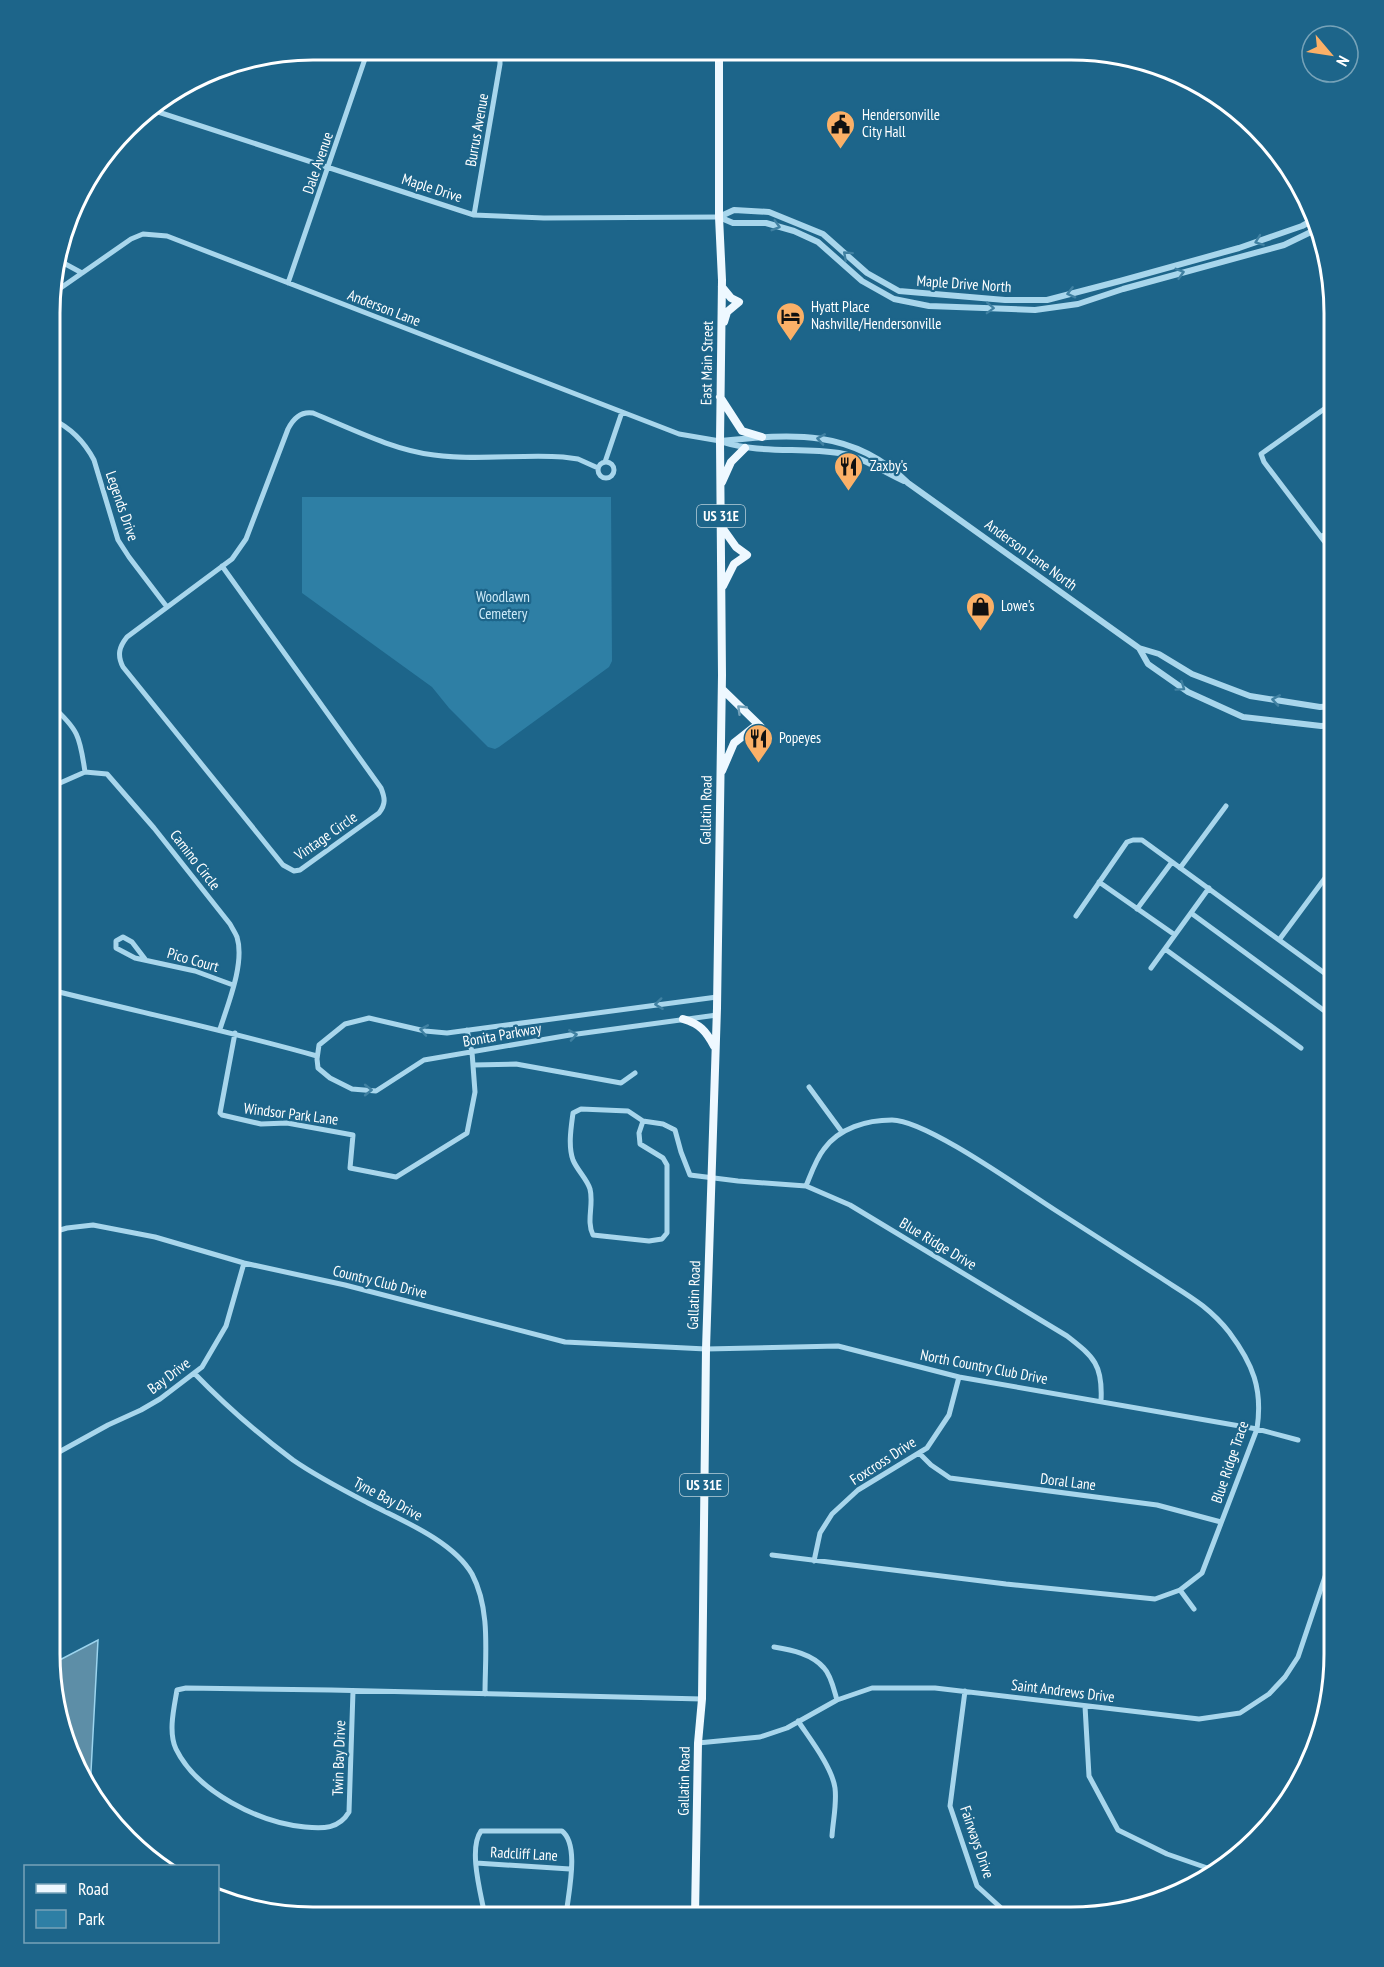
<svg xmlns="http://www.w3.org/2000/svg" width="1384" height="1967" viewBox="0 0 1384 1967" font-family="'PT Sans Narrow',sans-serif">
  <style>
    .green { fill: #2e7fa5 }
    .water { fill: #5d8ea7; stroke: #9cd4ee; stroke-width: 1.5 }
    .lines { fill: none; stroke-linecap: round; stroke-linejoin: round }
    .minor { stroke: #a8d6ec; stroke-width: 5 }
    .tertiary { stroke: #a8d6ec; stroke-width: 6 }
    .primary { stroke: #eef8ff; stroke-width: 8 }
    .oneway { stroke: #4081a2 }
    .oneway2 { stroke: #71a0b9 }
    .labels { text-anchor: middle; stroke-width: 4.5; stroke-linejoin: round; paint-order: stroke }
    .shield { fill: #1d658a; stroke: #bbd1dc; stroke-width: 1.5 }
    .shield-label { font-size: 14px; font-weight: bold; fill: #fff }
    .poi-label { font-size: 15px; fill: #fff; stroke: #1d658a; text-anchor: start }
    .street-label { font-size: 15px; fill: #fff; stroke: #1d658a }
    .park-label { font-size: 15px; fill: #cdebf9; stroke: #1d658a }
    .rim { fill: none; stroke: #fff; stroke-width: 3 }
  </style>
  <rect width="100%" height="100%" fill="#1d658a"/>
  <!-- green -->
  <path class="green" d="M302,497H611L612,661L609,667L499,747L495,749L488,747L449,708L432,687L302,593Z"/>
  <!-- water -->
  <path class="water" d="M98,1640L90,1790L77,1770L52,1664Z
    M97,1801L166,1866H159L115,1828Z"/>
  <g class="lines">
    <!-- minor -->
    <path class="minor" d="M149,109L474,215L544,218L719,217
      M474,215L500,64V50
      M58,260L82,273
      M288,283L368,50
      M52,294L131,239L143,234L167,236L661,427L679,434L720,441
      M52,419C71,428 84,441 94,460L118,540L129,557L167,607
      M598 470a8 8 0 1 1 16 0a8 8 0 1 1-16 0Z
      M605,462L622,412
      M1321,537L1334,528
      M1334,554L1264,462L1261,454L1334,402
      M222,566L381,788C385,798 386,804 379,813L300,870L294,871L283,865L123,667C117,655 119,647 127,637L232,559L246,539L288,429C293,419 301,411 313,413C352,429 393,450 434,455C477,461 520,454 563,457L578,459L598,468
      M51,705C78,729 80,736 85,772
      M51,787L85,772L107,774L154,828L230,924C232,928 235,932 237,937C245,963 228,1004 220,1029
      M1180,868L1226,806
      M1099,882L1175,935
      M1137,909L1172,862
      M1191,913L1326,1012
      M1076,916L1127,842L1133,840H1142L1334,980
      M1279,940L1331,870
      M1165,949L1301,1048
      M145,959L132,942L123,937L116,941V948L135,958L195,971L233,985
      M1151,968L1209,888
      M51,990C139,1012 229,1031 317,1056
      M717,1015L570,1035L424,1060L376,1091L352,1089L330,1078L318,1068L317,1059L319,1045L345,1024L369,1018L425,1031L447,1033L717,997
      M235,1033L220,1113L222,1115L261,1124L287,1123L353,1135L350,1168L396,1177L467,1133L475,1092L472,1052L467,1030
      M473,1065L516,1064L621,1083L635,1073
      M809,1087L842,1132
      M643,1121L628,1111L581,1109L573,1113C571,1128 568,1146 573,1160C577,1170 587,1179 590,1189C594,1204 586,1221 593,1235L649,1241L662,1239L667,1233V1165L663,1158L640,1144L639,1133L643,1121L663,1124L675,1130L681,1152L690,1175L738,1181L806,1186L850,1205L1067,1336C1094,1357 1103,1365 1101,1401
      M50,1233L67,1228L93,1225L155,1237L244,1263L345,1285L565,1342L706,1349L838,1346L959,1377L1257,1429L1298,1440
      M194,1373C224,1404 258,1434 293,1460C316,1476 343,1490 368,1503C401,1520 453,1541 472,1574C491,1610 485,1655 485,1694
      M919,1453L931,1465L950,1478L1157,1505L1221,1522
      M50,1457L108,1425L141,1410L160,1399L202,1367L226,1326L244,1263
      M772,1555L1006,1584L1155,1599L1180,1590L1202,1573L1257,1429C1263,1389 1253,1364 1229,1332C1222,1323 1213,1314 1203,1306C1189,1295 1173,1286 1158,1276C1124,1254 1089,1232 1055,1210C1022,1189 926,1120 892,1120C867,1120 839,1128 824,1149C816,1159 811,1174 806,1186
      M814,1561L820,1533L832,1514L858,1490L927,1448L949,1415L959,1377
      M1180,1590L1194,1609
      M774,1647C792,1650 812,1654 824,1668C831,1675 834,1690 837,1700
      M353,1691L349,1812C339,1829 323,1829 305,1827C260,1823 197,1792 176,1749C168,1732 174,1708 177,1690L186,1688L331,1690L702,1699
      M965,1691L950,1806L977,1886L1011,1917
      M1085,1706L1089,1776L1118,1830L1167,1854L1216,1871
      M798,1721C810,1739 832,1767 835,1788C837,1804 833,1820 832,1836
      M698,1743L760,1737L787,1728L837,1700L872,1688H935L1199,1719L1240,1713L1269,1694L1285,1677L1298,1657L1334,1550
      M476,1863L570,1869
      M485,1916C481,1894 468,1849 481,1831H562C580,1845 568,1894 566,1916"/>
    <!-- tertiary -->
    <path class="tertiary" d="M719,217L733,223H766L794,231L818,242L862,281L894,299L929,306L1035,310L1078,304L1123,289L1284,245L1315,230
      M719,217L734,210L769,212L823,234L867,273L899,291L1005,300H1047L1120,281L1239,248L1302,226L1313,220
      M720,441C792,434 852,428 908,483L1139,648L1159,654L1192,674L1250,696L1320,707L1334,706
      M723,442C760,454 801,447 839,453C863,457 882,471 904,481
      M1139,648L1148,664L1188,692L1243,717L1321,726L1334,725"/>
    <!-- primary -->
    <path class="primary" d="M722,287L731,298L739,302L727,312L724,322
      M720,397L742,431L762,437
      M722,482L731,462L745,448
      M721,526L736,547L747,555L734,564L723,586
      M722,689L762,728
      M722,771L734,743L753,728
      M683,1019C700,1024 706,1031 714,1046
      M695,1916L698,1743L702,1699L706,1349L717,1008L722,675L720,441L722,280L719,217V51"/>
  </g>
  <!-- one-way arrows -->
  <defs><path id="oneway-chevron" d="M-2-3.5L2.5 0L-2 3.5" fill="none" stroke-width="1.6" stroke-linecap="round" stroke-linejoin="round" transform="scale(1.5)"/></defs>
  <g class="oneway">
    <use href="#oneway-chevron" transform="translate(776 226) rotate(16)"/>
    <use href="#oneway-chevron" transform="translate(1259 241) rotate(160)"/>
    <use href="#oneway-chevron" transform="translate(847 255) rotate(-138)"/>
    <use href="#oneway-chevron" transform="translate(1180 273) rotate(-16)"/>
    <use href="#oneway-chevron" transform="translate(1071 293) rotate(166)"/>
    <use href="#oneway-chevron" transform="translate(990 308) rotate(2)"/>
    <use href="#oneway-chevron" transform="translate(821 439) rotate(-171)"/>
    <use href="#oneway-chevron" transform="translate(1181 687) rotate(34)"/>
    <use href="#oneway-chevron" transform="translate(1276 700) rotate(-171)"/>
    <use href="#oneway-chevron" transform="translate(659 1004) rotate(173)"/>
    <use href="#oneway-chevron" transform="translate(424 1030) rotate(-170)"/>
    <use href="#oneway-chevron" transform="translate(573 1035) rotate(-9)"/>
    <use href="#oneway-chevron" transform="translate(368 1090)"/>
  </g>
  <use class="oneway2" href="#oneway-chevron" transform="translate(741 709) rotate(-136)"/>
  <!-- icons -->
  <defs>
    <symbol id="civic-pin" viewBox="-11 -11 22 30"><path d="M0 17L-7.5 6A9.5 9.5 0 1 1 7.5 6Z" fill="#fbb067" stroke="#1d658a"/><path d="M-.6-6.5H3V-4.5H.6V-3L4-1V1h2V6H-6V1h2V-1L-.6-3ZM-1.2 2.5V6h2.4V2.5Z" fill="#111"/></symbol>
    <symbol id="hotel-pin" viewBox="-11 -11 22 30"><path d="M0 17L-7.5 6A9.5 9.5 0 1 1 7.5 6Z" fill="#fbb067" stroke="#1d658a"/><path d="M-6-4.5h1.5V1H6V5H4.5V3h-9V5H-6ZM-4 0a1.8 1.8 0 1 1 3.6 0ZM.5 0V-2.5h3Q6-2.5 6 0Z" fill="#111"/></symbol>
    <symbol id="restaurant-pin" viewBox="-11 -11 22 30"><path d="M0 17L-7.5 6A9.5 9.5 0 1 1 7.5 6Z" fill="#fbb067" stroke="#1d658a"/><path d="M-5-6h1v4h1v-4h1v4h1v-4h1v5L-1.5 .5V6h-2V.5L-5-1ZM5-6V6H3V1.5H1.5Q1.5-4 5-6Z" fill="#111"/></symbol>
    <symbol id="shop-pin" viewBox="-11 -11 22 30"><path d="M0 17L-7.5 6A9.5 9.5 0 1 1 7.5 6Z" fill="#fbb067" stroke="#1d658a"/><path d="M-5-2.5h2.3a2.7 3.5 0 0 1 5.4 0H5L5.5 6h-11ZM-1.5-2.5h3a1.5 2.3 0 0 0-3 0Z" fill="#111"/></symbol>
  </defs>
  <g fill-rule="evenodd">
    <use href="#civic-pin" x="824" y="108" width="33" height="45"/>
    <use href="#hotel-pin" x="774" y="300" width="33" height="45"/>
    <use href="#restaurant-pin" x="832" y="450" width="33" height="45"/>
    <use href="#shop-pin" x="964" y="590" width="33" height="45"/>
    <use href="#restaurant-pin" x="742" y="722" width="33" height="45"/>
  </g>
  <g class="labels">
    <!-- shield labels -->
    <g class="shield">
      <rect x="697" y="505" width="48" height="22" rx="4.5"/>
      <rect x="680" y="1474" width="48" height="22" rx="4.5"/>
    </g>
    <g class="shield-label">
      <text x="721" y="521">US 31E</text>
      <text x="704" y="1490">US 31E</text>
    </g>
    <!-- poi labels -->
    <g class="poi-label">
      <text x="862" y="120">Hendersonville<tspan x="862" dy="17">City Hall</tspan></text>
      <text x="811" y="312">Hyatt Place<tspan x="811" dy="17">Nashville/Hendersonville</tspan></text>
      <text x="870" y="471">Zaxby's</text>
      <text x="1001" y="611">Lowe's</text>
      <text x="779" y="743">Popeyes</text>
    </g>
    <!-- street labels -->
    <g class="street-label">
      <text transform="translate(477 130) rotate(-80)" y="5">Burrus Avenue</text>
      <text transform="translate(318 163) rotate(-71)" y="5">Dale Avenue</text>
      <text transform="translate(432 188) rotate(18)" y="5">Maple Drive</text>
      <text transform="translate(964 284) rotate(4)" y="5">Maple Drive North</text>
      <text transform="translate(384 308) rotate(21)" y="5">Anderson Lane</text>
      <text transform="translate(707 363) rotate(-89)" y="5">East Main Street</text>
      <text transform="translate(122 506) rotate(71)" y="5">Legends Drive</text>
      <text transform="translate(1031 555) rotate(36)" y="5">Anderson Lane North</text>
      <text transform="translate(706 810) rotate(-89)" y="5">Gallatin Road</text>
      <text transform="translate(326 836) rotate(-35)" y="5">Vintage Circle</text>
      <text transform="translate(195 860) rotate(52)" y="5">Camino Circle</text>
      <text transform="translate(193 960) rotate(16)" y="5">Pico Court</text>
      <text transform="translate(502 1035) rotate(-10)" y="5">Bonita Parkway</text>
      <text transform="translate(291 1114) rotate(7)" y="5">Windsor Park Lane</text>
      <text transform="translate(938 1244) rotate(31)" y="5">Blue Ridge Drive</text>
      <text transform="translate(380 1282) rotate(14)" y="5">Country Club Drive</text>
      <text transform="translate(694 1295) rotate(-88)" y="5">Gallatin Road</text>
      <text transform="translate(984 1367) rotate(11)" y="5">North Country Club Drive</text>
      <text transform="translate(169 1376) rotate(-37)" y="5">Bay Drive</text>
      <text transform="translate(883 1461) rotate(-33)" y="5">Foxcross Drive</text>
      <text transform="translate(1230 1462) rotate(-71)" y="5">Blue Ridge Trace</text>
      <text transform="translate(1068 1482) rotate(7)" y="5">Doral Lane</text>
      <text transform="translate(388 1499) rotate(28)" y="5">Tyne Bay Drive</text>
      <text transform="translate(1063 1691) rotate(7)" y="5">Saint Andrews Drive</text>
      <text transform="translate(339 1758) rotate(-88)" y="5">Twin Bay Drive</text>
      <text transform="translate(684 1781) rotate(-89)" y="5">Gallatin Road</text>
      <text transform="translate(977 1842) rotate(71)" y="5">Fairways Drive</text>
      <text transform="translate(524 1854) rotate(3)" y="5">Radcliff Lane</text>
    </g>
    <!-- park labels -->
    <g class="park-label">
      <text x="503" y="602">Woodlawn<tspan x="503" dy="17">Cemetery</tspan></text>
    </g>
  </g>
  <!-- crop -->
  <path d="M0 0H1384V1967H0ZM313 60H1071A253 253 0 0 1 1324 313V1654A253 253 0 0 1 1071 1907H313A253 253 0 0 1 60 1654V313A253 253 0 0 1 313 60Z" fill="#1d658a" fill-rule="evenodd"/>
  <path class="rim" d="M313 60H1071A253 253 0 0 1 1324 313V1654A253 253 0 0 1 1071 1907H313A253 253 0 0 1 60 1654V313A253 253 0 0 1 313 60Z"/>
  <!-- legend -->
  <rect x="24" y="1865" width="195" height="78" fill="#1d658a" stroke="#77a3b9" stroke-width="1.5"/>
  <rect x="36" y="1884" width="30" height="9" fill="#eef8ff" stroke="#77a3b9" stroke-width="1.5"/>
  <text x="78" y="1895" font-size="18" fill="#ffffff">Road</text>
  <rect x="36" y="1910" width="30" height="18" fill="#2e7fa5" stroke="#77a3b9" stroke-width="1.5"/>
  <text x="78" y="1925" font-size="18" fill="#ffffff">Park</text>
  <!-- north arrow -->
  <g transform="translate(1330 54) rotate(119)"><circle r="28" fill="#1d658a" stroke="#77a3b9" stroke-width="1.5"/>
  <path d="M0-4.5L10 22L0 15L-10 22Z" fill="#fbb067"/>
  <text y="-9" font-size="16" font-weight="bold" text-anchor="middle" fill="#ffffff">N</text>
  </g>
</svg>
